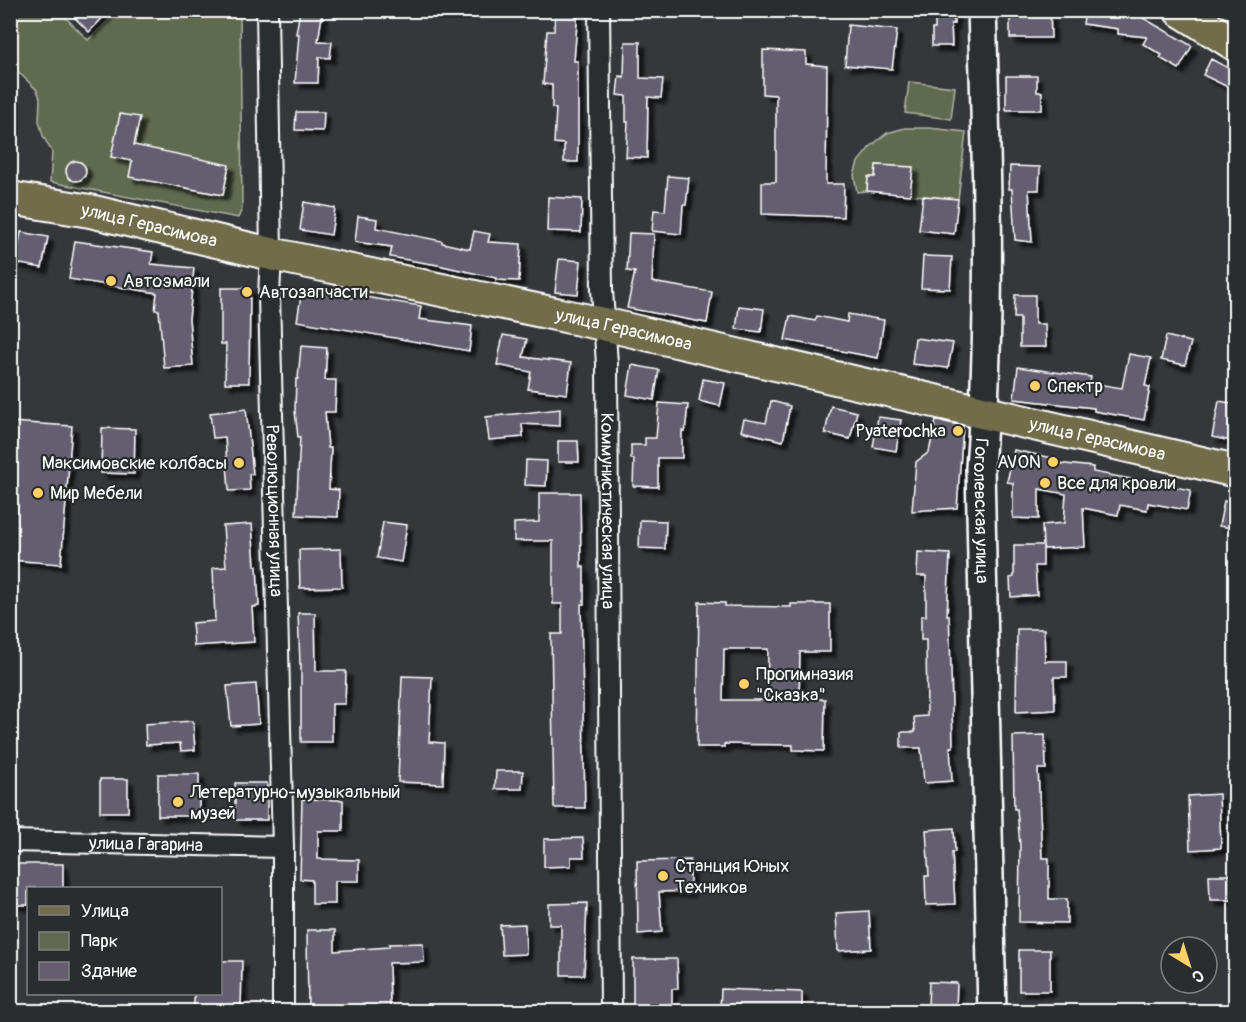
<svg xmlns="http://www.w3.org/2000/svg" width="1246" height="1022" viewBox="0 0 1246 1022" font-family="Pangolin,sans-serif">
  <style>
    .green { fill: #616a50; stroke: #b0b4a8; stroke-width: 1.5 }
    .building { fill: #645e6f; stroke: #fff; stroke-width: 1.5; fill-rule: evenodd; filter: url(#shadow) }
    .lines { fill: none; stroke-linecap: round; stroke-linejoin: round }
    .street-casing { stroke: #fff; stroke-width: 24 }
    .secondary-casing { stroke: #fff; stroke-width: 32 }
    .primary-casing { stroke: #fff; stroke-width: 36 }
    .street { stroke: #2a2d2e; stroke-width: 20 }
    .secondary { stroke: #2a2d2e; stroke-width: 27 }
    .primary { stroke: #716d4b; stroke-width: 32 }
    .poi-dot { fill: #ffd166; stroke: #2a2d2e; stroke-width: 2 }
    .labels { text-anchor: middle; stroke-width: 4.5; stroke-linejoin: round; paint-order: stroke }
    .street-label { font-size: 18px; fill: #fff; stroke: #2a2d2e }
    .poi-label { font-size: 18px; fill: #fff; stroke: #2a2d2e; text-anchor: start }
  </style>
  <defs>
    <filter id="shadow"><feDropShadow dx="5.5" dy="5.5" stdDeviation="1.5" flood-color="#0009"/></filter>
  </defs>
  <rect width="100%" height="100%" fill="#36373b"/>
  <filter id="ink" filterUnits="userSpaceOnUse"><feTurbulence type="fractalNoise" baseFrequency=".0167" numOctaves="2"/><feDisplacementMap in="SourceGraphic" scale="12" xChannelSelector="R" yChannelSelector="G"/><feConvolveMatrix kernelMatrix="1 2 1 2 8 2 1 2 1" color-interpolation-filters="sRGB"/></filter>
  <g filter="url(#ink)">
    <!-- green -->
    <path class="green" d="M10,11H59L88,40L118,11H240L242,209L238,218L50,182L52,152L43,136L39,121L40,98L37,90L11,65Z
      M909,82L955,87L951,119L905,113Z
      M905,128H929L966,132L958,199L903,194L912,167L876,165L875,177H868L867,191L857,192L854,175L858,162L870,147L887,133Z"/>
    <!-- building -->
    <path class="building" d="M67,10H110L89,32Z
      M300,10H323L318,41L332,42L330,58L319,57L318,83H295L299,34H296Z
      M555,10H578L574,61H578V162H564V144L554,143L556,109L552,108V85L543,84L547,31H554Z
      M935,10H954V24H951L952,46H932V29H935Z
      M1010,10H1050L1051,38H1010Z
      M1085,10H1113V13L1138,15L1192,46L1179,69L1160,58L1162,55L1143,44L1147,37L1118,34V29L1083,24Z
      M848,25L897,30L892,69L845,65Z
      M625,42H640V78L663,79L661,98L648,97L647,158L626,157L628,122H626V96L617,95L619,76L624,77Z
      M763,50L806,52V64L827,66L826,184H844L843,217L762,214V182H776V95L763,94Z
      M1211,59L1236,72V91L1203,75Z
      M1006,76H1037V92H1042V110H1006Z
      M296,112H324L323,131L295,130Z
      M120,114L140,117L134,145L229,165L223,195L129,177L132,161L111,157Z
      M66 171a10 10 0 1 1 20 0a10 10 0 1 1-20 0Z
      M876,165L913,167L910,195L867,191L868,177H875Z
      M1010,166L1040,167L1039,190H1029L1032,242L1015,240L1012,189H1009Z
      M668,176L689,178L686,205H683L681,234L652,231L654,210L665,211Z
      M923,196L958,199L954,234L919,230Z
      M548,197L582,199L581,232L547,231Z
      M304,202L335,208L331,235L300,230Z
      M358,216L377,219L376,228L442,241V243L470,249L474,231L490,234L488,242L521,244L519,281L496,280V278L438,265L390,257L392,247L355,242Z
      M21,232L48,237L42,268L15,263Z
      M629,233L654,234L652,282L712,292L707,323L627,308L635,272L627,271Z
      M75,241L153,252L151,264L194,268L189,319L193,366L164,368L159,310H155L157,293L69,279Z
      M923,256L952,257L950,289L921,288Z
      M559,259L581,261L578,294L555,292Z
      M221,288H250L249,383H225L226,344H221Z
      M302,290L352,298L353,295L421,306L419,319L472,326L469,351L297,321Z
      M1015,295H1035V324H1045L1046,347H1020V318H1014Z
      M739,306L764,309L761,332L736,329Z
      M848,314L884,320L878,358L785,340L790,316L815,321L817,316L847,322Z
      M503,335L527,339L523,357L571,363L567,394L528,389L531,372L497,365Z
      M1166,336L1191,342L1185,365L1161,360Z
      M915,338L953,343L948,368L912,364Z
      M301,346L327,348L325,380H336L335,412H325L328,448H331L329,489L339,490L338,517L296,515L300,437H298L295,411L296,379H298Z
      M1129,354L1151,358L1145,386L1150,387L1144,420L1094,411V408L1014,399L1018,367L1091,377L1090,383L1122,388Z
      M632,365L659,370L654,400L627,395Z
      M703,379L725,383L720,406L699,401Z
      M771,401L790,406L783,441L741,431L744,419L766,423Z
      M1219,401L1236,404V442L1212,437Z
      M659,403L688,405L685,431H682V458H658V487L633,486L634,459H631V445H645V438H656Z
      M831,406L857,412L850,439L825,433Z
      M246,409L253,474H249L250,490L229,491L225,437L213,438L210,413Z
      M560,409V426L522,424L523,437L489,440L486,417Z
      M878,417L901,420L896,451L873,447Z
      M936,420L963,426L957,508L912,511L916,462L929,452Z
      M10,422L72,426L61,564L10,560Z
      M102,428L135,429L134,474L101,473Z
      M558,441H578L579,462H558Z
      M1014,450L1058,459L1057,463L1093,467V472L1191,490L1187,510L1148,503L1147,510L1120,505L1118,515L1083,508L1085,547L1044,549L1043,546V566H1035L1037,595L1011,597L1010,578L1014,577V545H1043L1042,525L1064,523L1066,494L1039,489V519L1013,518V483L1007,482Z
      M526,460L547,461L546,486L525,485Z
      M539,493H580L581,567H584V604H581L585,808H554L551,634H562V604H553V541H514V523L539,522Z
      M1224,501L1236,503V529L1219,526Z
      M640,520L666,521L665,549L639,548Z
      M383,522L407,525L401,562L377,558Z
      M252,524L255,566H257L259,606L252,607L254,642L194,646L192,623L215,621L213,568L226,567L223,526Z
      M341,549L342,587L300,588L299,550Z
      M918,552L950,554L947,615H949L951,669L953,747H950L952,781L924,783L921,748H901V732H915L914,717L927,716L926,640H921V616H926V576H917Z
      M699,602L725,603V606L791,607V604H830V652H800L799,699H825L824,751L793,750V745L724,744V747H697ZM724,649H768L767,700H723Z
      M298,613H315L316,671H346L345,704H332V742H301V664H300Z
      M1017,629H1044L1045,661H1067V677H1054L1055,710L1016,712Z
      M402,676L432,677L429,742L444,743L443,784L398,782Z
      M256,684L259,724L231,726L227,686Z
      M193,721L195,750L181,751L180,743L146,745L145,724Z
      M1045,735L1046,769H1038L1042,858H1049V899H1067V923L1019,922L1020,846L1017,809H1014L1013,736Z
      M496,771H523L522,789H495Z
      M158,774H199V816H158Z
      M100,779H128V812H100Z
      M235,783H267V820H235Z
      M1219,794L1221,848L1190,850L1188,796Z
      M302,799L343,800V831H318V859L359,860V881H335V904H312V880L300,879Z
      M954,828L955,852H952L955,904L926,905L925,876H929L926,830Z
      M583,838L584,857H571V866L544,867V839Z
      M690,860V891L659,892L662,932L638,934L637,861Z
      M10,864H63V888H28V905H10Z
      M1209,875H1236V900H1210Z
      M587,903L584,975H561V925H549V904Z
      M869,911L871,949L838,951L836,913Z
      M525,924L526,954L502,955L500,925Z
      M307,930H335V951L389,947V944L423,943L424,962L389,963L390,1007L308,1010Z
      M1019,950H1050V991H1019Z
      M633,959H677L678,989H672V1011H633Z
      M220,961H242L241,1009L194,1011V993H220Z
      M929,982L957,983L956,1007L928,1006Z
      M721,989L802,992V1011H720Z"/>
    <g class="lines">
      <defs>
        <g id="street">
          <path id="s1" d="M267,10L271,254L269,295L283,847V1012"/>
          <path id="s2" d="M599,10L602,290L607,364L611,1012"/>
          <path id="s3" d="M10,841L283,847"/>
        </g>
        <g id="secondary">
          <path id="s4" d="M982,10C987,163 992,315 980,467L992,1012"/>
        </g>
        <g id="primary">
          <path d="M1180,10L1236,45"/>
          <path id="s5" d="M10,198L90,211L271,254L603,324L1236,471"/>
        </g>
      </defs>
      <!-- street casing -->
      <use href="#street" class="street-casing"/>
      <!-- secondary casing -->
      <use href="#secondary" class="secondary-casing"/>
      <!-- primary casing -->
      <use href="#primary" class="primary-casing"/>
      <!-- street -->
      <use href="#street" class="street"/>
      <!-- secondary -->
      <use href="#secondary" class="secondary"/>
      <!-- primary -->
      <use href="#primary" class="primary"/>
    </g>
  </g>
  <!-- markers -->
  <g class="poi-dot">
    <circle cx="111" cy="281" r="6"/>
    <circle cx="247" cy="292" r="6"/>
    <circle cx="1035" cy="386" r="6"/>
    <circle cx="958" cy="431" r="6"/>
    <circle cx="1053" cy="462" r="6"/>
    <circle cx="239" cy="463" r="6"/>
    <circle cx="1045" cy="483" r="6"/>
    <circle cx="38" cy="493" r="6"/>
    <circle cx="744" cy="684" r="6"/>
    <circle cx="178" cy="802" r="6"/>
    <circle cx="663" cy="876" r="6"/>
  </g>
  <g class="labels">
    <!-- street labels -->
    <g class="street-label">
      <text dy="6" stroke="none"><textPath href="#s5" startOffset="142">улица Герасимова</textPath></text>
      <text dy="6" stroke="none"><textPath href="#s5" startOffset="628">улица Герасимова</textPath></text>
      <text dy="6" stroke="none"><textPath href="#s5" startOffset="1114">улица Герасимова</textPath></text>
      <text dy="6" stroke="none"><textPath href="#s1" startOffset="501">Революционная улица</textPath></text>
      <text dy="6" stroke="none"><textPath href="#s2" startOffset="501">Коммунистическая улица</textPath></text>
      <text dy="6" stroke="none"><textPath href="#s4" startOffset="501">Гоголевская улица</textPath></text>
      <text dy="6" stroke="none"><textPath href="#s3" startOffset="136">улица Гагарина</textPath></text>
    </g>
    <!-- poi labels -->
    <g class="poi-label">
      <text x="123" y="287">Автоэмали</text>
      <text x="259" y="298">Автозапчасти</text>
      <text x="1047" y="392">Спектр</text>
      <text x="946" y="437" text-anchor="end">Pyaterochka</text>
      <text x="1041" y="468" text-anchor="end">AVON</text>
      <text x="227" y="469" text-anchor="end">Максимовские колбасы</text>
      <text x="1057" y="489">Все для кровли</text>
      <text x="50" y="499">Мир Мебели</text>
      <text x="756" y="680">Прогимназия<tspan x="756" dy="21">"Сказка"</tspan></text>
      <text x="190" y="798">Летературно-музыкальный<tspan x="190" dy="21">музей</tspan></text>
      <text x="675" y="872">Станция Юных<tspan x="675" dy="21">Техников</tspan></text>
    </g>
  </g>
  <!-- margin -->
  <rect width="1246" height="1022" fill="none" stroke="#2a2d2e" stroke-width="36"/>
  <rect x="18" y="18" width="1210" height="986" fill="none" stroke="#fff" stroke-width="2" filter="url(#ink)"/>
  <!-- legend -->
  <rect x="27" y="887" width="195" height="108" fill="#2a2d2e" stroke="#7f8182" stroke-width="1.5"/>
  <rect x="39" y="906" width="30" height="9" fill="#716d4b" stroke="#7f8182" stroke-width="1.5"/>
  <text x="81" y="917" font-size="18" fill="#ffffff">Улица</text>
  <rect x="39" y="932" width="30" height="18" fill="#616a50" stroke="#7f8182" stroke-width="1.5"/>
  <text x="81" y="947" font-size="18" fill="#ffffff">Парк</text>
  <rect x="39" y="962" width="30" height="18" fill="#645e6f" stroke="#7f8182" stroke-width="1.5"/>
  <text x="81" y="977" font-size="18" fill="#ffffff">Здание</text>
  <!-- north arrow -->
  <g transform="translate(1189 965) rotate(142)"><circle r="28" fill="#2a2d2e" stroke="#7f8182" stroke-width="1.5"/>
  <path d="M0-4.5L10 22L0 15L-10 22Z" fill="#ffd166"/>
  <text y="-9" font-size="16" font-weight="bold" text-anchor="middle" fill="#ffffff">С</text>
  </g>
</svg>
